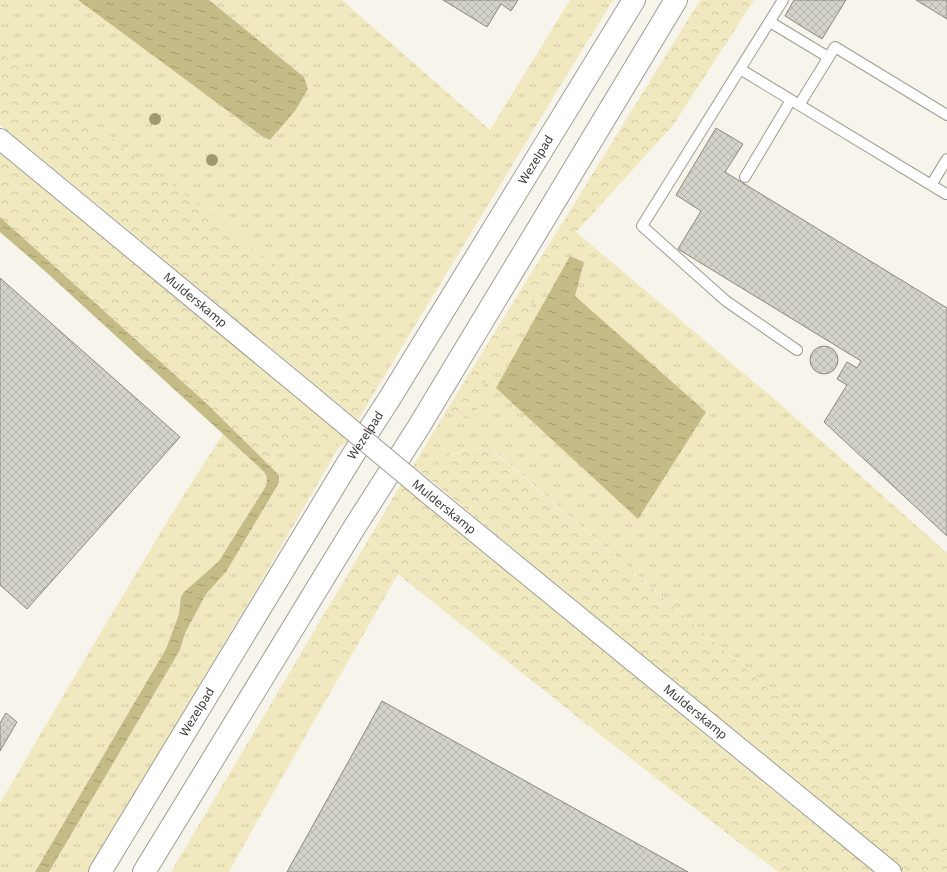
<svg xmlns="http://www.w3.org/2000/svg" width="947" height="872" viewBox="0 0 947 872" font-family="'Noto Sans',sans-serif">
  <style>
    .grass { fill: url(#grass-tufts); fill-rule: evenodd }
    .forest { fill: url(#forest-crowns) }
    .water { fill: url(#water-ripples) }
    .building { fill: url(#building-cross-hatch); stroke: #89877f }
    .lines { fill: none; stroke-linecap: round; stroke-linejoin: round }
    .service-casing { stroke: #9e9c93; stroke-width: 12 }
    .minor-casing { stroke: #9e9c93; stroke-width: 22 }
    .motorway-casing { stroke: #9e9c93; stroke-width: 24 }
    .service { stroke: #fff; stroke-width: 10 }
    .minor { stroke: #fff; stroke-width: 20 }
    .motorway { stroke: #fff; stroke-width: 22 }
    .minor-bridge-casing { stroke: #9e9c93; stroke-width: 22; stroke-linecap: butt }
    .minor-bridge { stroke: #fff; stroke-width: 20 }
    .tree { fill: #a09970 }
    .labels { text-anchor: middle; stroke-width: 4; stroke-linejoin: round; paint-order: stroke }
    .street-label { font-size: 12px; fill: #3b3a37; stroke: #fff }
  </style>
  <defs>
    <pattern id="grass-tufts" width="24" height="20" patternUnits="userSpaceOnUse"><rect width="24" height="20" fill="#f0e8be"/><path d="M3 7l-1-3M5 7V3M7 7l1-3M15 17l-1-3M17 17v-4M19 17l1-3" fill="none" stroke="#cfc8a4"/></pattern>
    <pattern id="forest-crowns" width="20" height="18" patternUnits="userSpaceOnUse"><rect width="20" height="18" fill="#f0e8be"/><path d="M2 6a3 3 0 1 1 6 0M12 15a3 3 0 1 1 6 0" fill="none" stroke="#cfc8a4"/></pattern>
    <pattern id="water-ripples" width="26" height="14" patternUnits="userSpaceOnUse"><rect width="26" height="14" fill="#c5bb86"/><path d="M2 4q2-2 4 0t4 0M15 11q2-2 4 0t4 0" fill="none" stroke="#a1996e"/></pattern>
    <pattern id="building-cross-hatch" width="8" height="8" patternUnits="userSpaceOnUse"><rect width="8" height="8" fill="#d4d3c9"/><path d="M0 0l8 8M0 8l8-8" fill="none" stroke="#b7b6ad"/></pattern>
  </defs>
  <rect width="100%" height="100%" fill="#f7f5eb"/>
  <!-- grass -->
  <path class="grass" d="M0,0H78L263,137L270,140L295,111L308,89L304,77L209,0H342L490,130L570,0H613L557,91L376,390L363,332L0,53Z
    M576,232L780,404L947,553V845L895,798L492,449C485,449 479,448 472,449C452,451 436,461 420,471L413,466L448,408C456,415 464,419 474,420L484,384ZM570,256L584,262L575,296Z
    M309,426L339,447L250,600L87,872H49L180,650L185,633L206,594L226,572L279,484V475L267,463Z
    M223,434L267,474L268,477L266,486L219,561L184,592L181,597L179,614L166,649L76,802L35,872H0V803L76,674L171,515Z
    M307,643L343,670L255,825L229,872H171Z"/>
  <!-- forest -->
  <path class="forest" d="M700,0H754L674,124L576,232L484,384L474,420C464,419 456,415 448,408Z
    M0,53L363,332L376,390L358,420L75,186L0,125Z
    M0,150L350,440L339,447L309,426L267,463L205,402L0,217Z
    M473,449H491L895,798L947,845V872H903L806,793L420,471C438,460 451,452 473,449Z
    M403,481L475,540L559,614L796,809L876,872H779L737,841L580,719L398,574L343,670L307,643Z"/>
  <!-- water -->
  <path class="water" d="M78,0H209L304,77L308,89L295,111L270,140L263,137Z
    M0,217L205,402L279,475V483L226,572L206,594L185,633L180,650L49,872H35L76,802L166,649L179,614L181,597L184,592L219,561L266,486C268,475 267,475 259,467L46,272L0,232Z
    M570,256L584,262L575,296L706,412L638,519L496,388Z"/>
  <!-- building -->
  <path class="building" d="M443,0H518L511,11L501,4L487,27Z
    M794,0H846L822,39L785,16Z
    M916,0H947V19Z
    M716,128L743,144L725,172L947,308V536L824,422L847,385L837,379L847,362L857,368L861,361L678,249L701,211L676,195Z
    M0,278L180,437L27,609L0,585Z
    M810 360a14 14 0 1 1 28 0a14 14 0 1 1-28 0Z
    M382,701L656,854L688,872H287Z
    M6,713L17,722L0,751V723Z"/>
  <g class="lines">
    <defs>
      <path id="service" d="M783,0L642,226L726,301L797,350
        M770,22L828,57
        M740,69L946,194H947
        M799,105L835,47L947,115
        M745,177L791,100
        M931,185L947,159"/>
      <g id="minor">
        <path id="s1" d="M0,139L304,390"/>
        <path id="s2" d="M436,500L891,872"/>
      </g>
      <g id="motorway">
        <path id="s3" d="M100,872L351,458L388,401L634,0"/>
        <path d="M144,872L354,528L418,428L676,0"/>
      </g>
    </defs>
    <!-- service casing -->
    <use href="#service" class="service-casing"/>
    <!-- minor casing -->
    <use href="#minor" class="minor-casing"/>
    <!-- motorway casing -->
    <use href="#motorway" class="motorway-casing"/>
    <!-- service -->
    <use href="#service" class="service"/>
    <!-- minor -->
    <use href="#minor" class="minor"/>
    <!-- motorway -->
    <use href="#motorway" class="motorway"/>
    <defs>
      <path id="minor-bridge" d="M304,390L436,500"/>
    </defs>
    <!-- minor-bridge casing -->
    <use href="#minor-bridge" class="minor-bridge-casing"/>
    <!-- minor-bridge -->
    <use href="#minor-bridge" class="minor-bridge"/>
  </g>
  <!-- trees -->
  <g class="tree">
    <circle cx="155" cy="119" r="6"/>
    <circle cx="212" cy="160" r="6"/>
  </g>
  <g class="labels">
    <!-- street labels -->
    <g class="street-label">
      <text dy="4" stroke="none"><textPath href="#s3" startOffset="835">Wezelpad</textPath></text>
      <text dy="4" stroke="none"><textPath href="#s1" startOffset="253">Mulderskamp</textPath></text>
      <text dy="4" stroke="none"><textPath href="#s3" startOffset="511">Wezelpad</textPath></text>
      <text transform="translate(444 507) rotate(39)" y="4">Mulderskamp</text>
      <text dy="4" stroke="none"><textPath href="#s3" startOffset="187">Wezelpad</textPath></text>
      <text dy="4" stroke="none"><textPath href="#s2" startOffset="335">Mulderskamp</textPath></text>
    </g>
  </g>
</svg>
